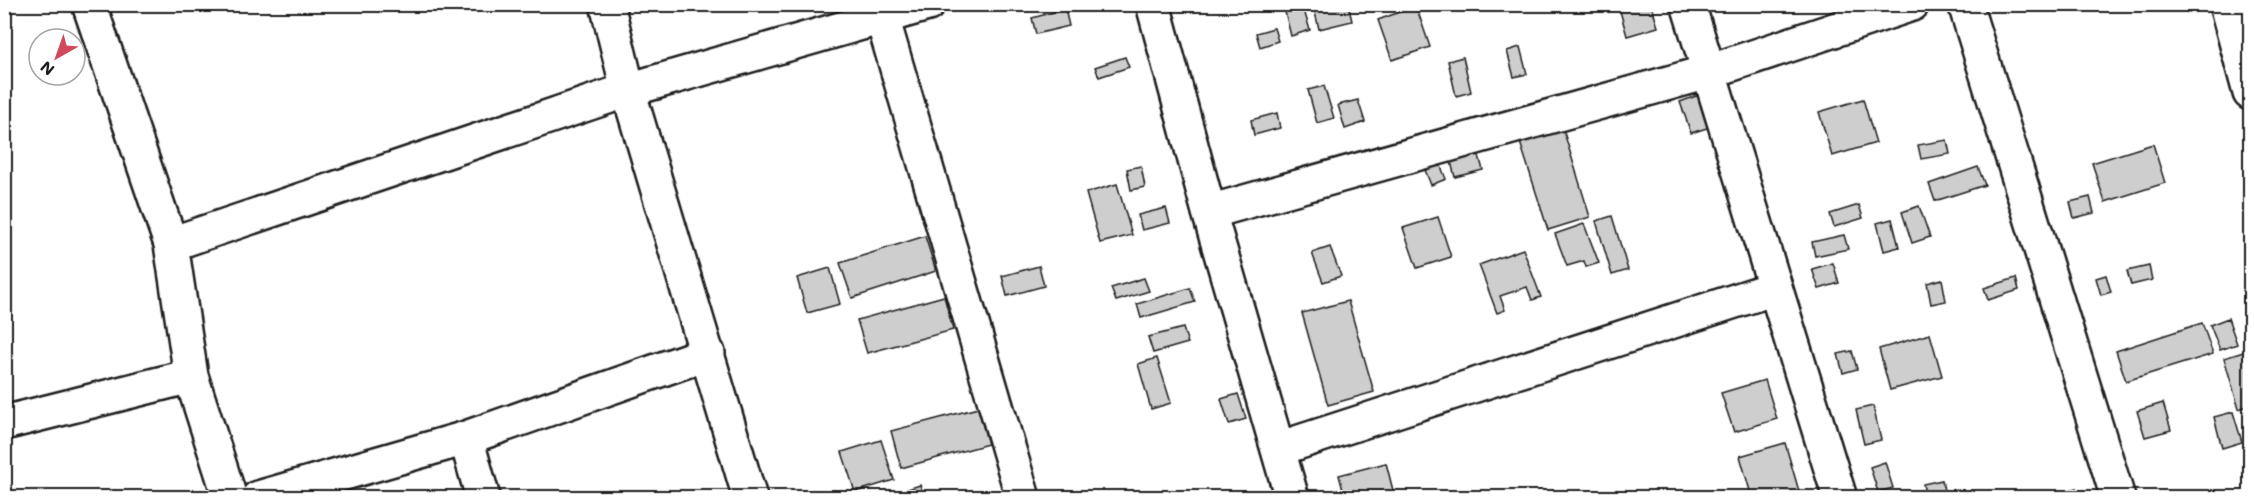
<svg xmlns="http://www.w3.org/2000/svg" width="2255" height="502" viewBox="0 0 2255 502" font-family="Mali,sans-serif">
  <style>
    .building { fill: #cecece; stroke: #1c1c1c; stroke-width: 1.5 }
    .lines { fill: none; stroke-linecap: round; stroke-linejoin: round }
    .street-casing { stroke: #1c1c1c; stroke-width: 38 }
    .street { stroke: #fff; stroke-width: 33 }
  </style>
  <rect width="100%" height="100%" fill="#fff"/>
  <filter id="ink" filterUnits="userSpaceOnUse"><feTurbulence type="fractalNoise" baseFrequency=".0167" numOctaves="2"/><feDisplacementMap in="SourceGraphic" scale="12" xChannelSelector="R" yChannelSelector="G"/><feConvolveMatrix kernelMatrix="1 2 1 2 8 2 1 2 1" color-interpolation-filters="sRGB"/></filter>
  <g filter="url(#ink)">
    <!-- building -->
    <path class="building" d="M1283,4H1302L1310,30L1291,36Z
      M1313,4H1348L1352,21L1319,29Z
      M1618,4H1651L1658,27L1627,36Z
      M1416,6L1430,47L1392,60L1378,20Z
      M1065,9L1069,26L1036,34L1032,18Z
      M1274,28L1278,41L1260,47L1256,33Z
      M1520,47L1527,74L1514,77L1507,51Z
      M1125,57L1129,67L1099,77L1095,67Z
      M1463,57L1471,92L1456,96L1448,61Z
      M1324,86L1334,118L1317,123L1308,90Z
      M1699,95L1710,127L1691,133L1680,102Z
      M1863,99L1876,143L1832,156L1819,112Z
      M1358,100L1365,122L1345,129L1338,105Z
      M1277,113L1280,128L1254,135L1251,120Z
      M1563,129L1590,217L1548,230L1520,142Z
      M1947,140L1950,154L1921,159L1918,145Z
      M2153,144L2165,183L2105,202L2092,163Z
      M1478,152L1483,170L1455,177L1450,158Z
      M1438,159L1446,179L1431,185L1423,165Z
      M1141,166L1145,187L1131,190L1127,169Z
      M1978,167L1985,185L1935,201L1929,184Z
      M1117,184L1132,235L1100,243L1086,193Z
      M2090,197L2094,213L2074,218L2070,202Z
      M1859,205L1863,218L1834,227L1830,214Z
      M1919,206L1930,237L1912,243L1902,212Z
      M1166,208L1170,223L1142,230L1138,215Z
      M1612,216L1628,270L1612,275L1596,221Z
      M1438,217L1451,257L1417,268L1403,228Z
      M1892,219L1899,247L1884,251L1877,223Z
      M1584,224L1599,263L1586,267L1584,261L1567,266L1555,234Z
      M1844,235L1848,249L1815,256L1812,242Z
      M925,236L936,271L852,298L840,263Z
      M1330,247L1341,276L1323,282L1312,253Z
      M1523,249L1541,297L1532,300L1527,287L1500,296L1505,310L1497,313L1479,265Z
      M1833,263L1839,283L1819,289L1812,269Z
      M1039,266L1044,286L1007,296L1002,276Z
      M2149,266L2152,280L2131,285L2127,271Z
      M830,268L840,304L807,313L797,278Z
      M2106,275L2111,292L2101,295L2096,278Z
      M1144,278L1149,291L1116,301L1111,288Z
      M2016,278L2019,290L1988,300L1984,288Z
      M1942,279L1946,301L1931,304L1927,283Z
      M1190,288L1195,302L1141,318L1137,304Z
      M944,296L953,330L867,353L857,320Z
      M1348,301L1374,392L1328,405L1302,313Z
      M2228,318L2237,344L2220,350L2210,325Z
      M2202,323L2213,354L2126,381L2116,351Z
      M1183,328L1188,343L1153,353L1148,337Z
      M1930,334L1942,376L1890,390L1879,349Z
      M2250,350V405L2239,409L2224,358Z
      M1852,351L1857,369L1843,373L1838,354Z
      M1157,358L1171,403L1151,409L1138,364Z
      M1765,380L1777,419L1734,432L1721,393Z
      M1238,394L1246,419L1229,424L1221,399Z
      M2163,403L2171,430L2145,437L2137,411Z
      M1873,406L1881,440L1864,444L1856,410Z
      M978,408L988,444L901,468L891,431Z
      M2233,412L2242,442L2222,448L2214,417Z
      M881,440L894,480L855,492L842,452Z
      M1785,443L1801,498H1752L1740,456Z
      M1885,462L1893,488L1878,492L1870,467Z
      M1386,463L1395,498H1345L1339,475Z
      M1942,480L1945,496L1926,498L1923,484Z
      M920,485L925,498H908L905,490Z
      M2076,488L2079,498H2053L2052,496Z"/>
    <g class="lines">
      <defs>
        <path id="street" d="M89,4L171,244L191,376L230,498
          M607,4L628,90L750,498
          M1153,4L1209,212L1292,498
          M1688,4L1840,498
          M1965,4L2118,498
          M2226,4L2250,93
          M882,17L1023,498
          M1209,212L1708,72L1912,4
          M171,244L628,90L928,4
          M4,423L191,376
          M466,438L483,498
          M1278,449L1775,288
          M258,498L466,438L708,353"/>
      </defs>
      <!-- street casing -->
      <use href="#street" class="street-casing"/>
      <!-- street -->
      <use href="#street" class="street"/>
    </g>
  </g>
  <!-- margin -->
  <rect width="2255" height="502" fill="none" stroke="#fff" stroke-width="24"/>
  <rect x="12" y="12" width="2231" height="478" fill="none" stroke="#1c1c1c" stroke-width="2" filter="url(#ink)"/>
  <!-- north arrow -->
  <g transform="translate(57 57) rotate(220)"><circle r="28" fill="#ffffff" stroke="#a4a4a4" stroke-width="1.5"/>
  <path d="M0-4.5L10 22L0 15L-10 22Z" fill="#d1495b"/>
  <text y="-9" font-size="16" font-weight="bold" text-anchor="middle" fill="#1c1c1c">N</text>
  </g>
</svg>
